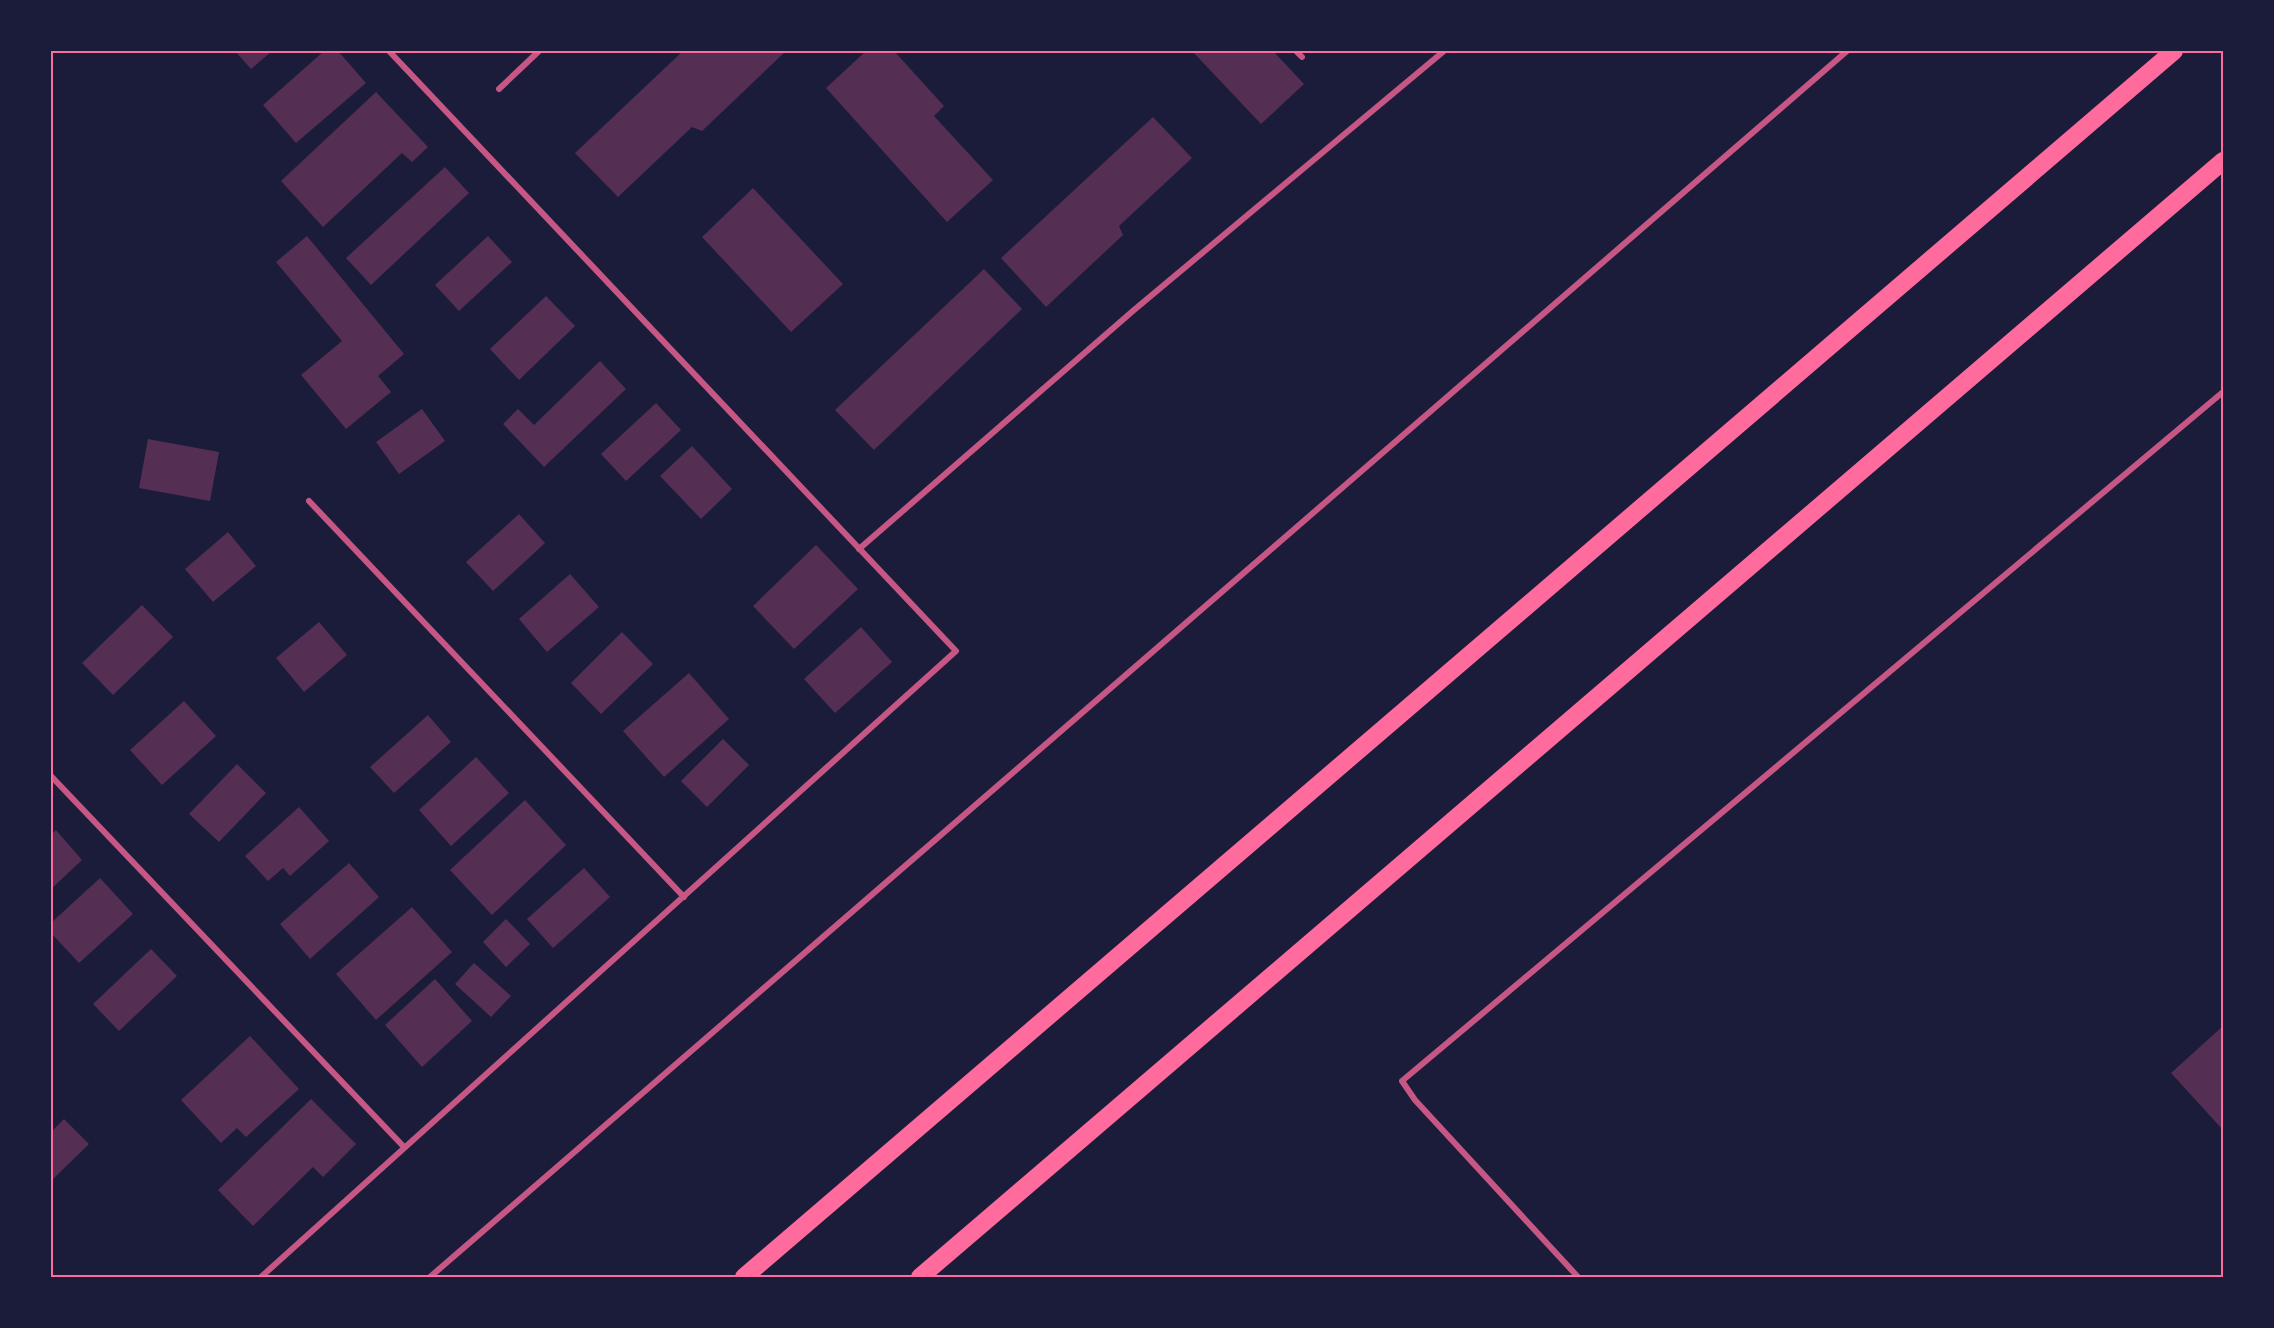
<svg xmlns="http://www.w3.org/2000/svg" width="2274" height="1328" viewBox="0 0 2274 1328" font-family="'PT Sans Narrow',sans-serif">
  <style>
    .building { fill: #542f53 }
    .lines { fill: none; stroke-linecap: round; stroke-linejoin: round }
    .minor { stroke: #c65784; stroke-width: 6 }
    .motorway { stroke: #ff6b9d; stroke-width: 18 }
    .neatline { fill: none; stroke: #ff6b9d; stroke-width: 2 }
  </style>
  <rect width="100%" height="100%" fill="#1b1b3a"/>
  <!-- building -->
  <path class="building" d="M235,51H272L251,69Z
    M324,51H338L366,83L296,143L263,105Z
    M683,51H786L702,131L692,127L618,197L575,153Z
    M866,51H894L944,106L934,116L993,180L947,222L826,88Z
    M1192,51H1273L1304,84L1261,124Z
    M376,92L428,147L412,162L402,153L323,227L281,181Z
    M1153,117L1192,158L1119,226L1123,235L1046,307L1001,258Z
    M445,167L469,193L371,285L346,258Z
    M753,188L843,284L791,332L702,237Z
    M307,236L404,354L378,376L391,392L346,429L301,375L342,341L276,262Z
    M488,236L512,262L459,311L435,285Z
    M984,269L1022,309L874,450L835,410Z
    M546,296L575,326L519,380L490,349Z
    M600,361L626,389L544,467L503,424L518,409L534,425Z
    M656,403L681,430L626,481L601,454Z
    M422,409L445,441L399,474L376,442Z
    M148,439L219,452L210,501L139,488Z
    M692,446L732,489L701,519L660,476Z
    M519,514L545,543L493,591L466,562Z
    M228,532L256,566L213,602L185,569Z
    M816,545L858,589L794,649L753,606Z
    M570,574L599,607L547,652L519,619Z
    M142,605L173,637L113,695L82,663Z
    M319,622L347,655L304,692L276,658Z
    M861,627L892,662L835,713L804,679Z
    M622,632L653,664L601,714L571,683Z
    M689,673L729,719L664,777L623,731Z
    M184,701L216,736L162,785L130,750Z
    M428,715L451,742L394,793L370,767Z
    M723,739L749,765L707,807L681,781Z
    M476,757L509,793L451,846L419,810Z
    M237,764L266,793L219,842L189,814Z
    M525,800L566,845L492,915L450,870Z
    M299,807L329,841L290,876L283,868L268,881L245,856Z
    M56,830L82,860L51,889V835Z
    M349,863L379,897L310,959L280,924Z
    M584,868L610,897L553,948L527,919Z
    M100,878L133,914L79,963L51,933V923Z
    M412,907L452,952L376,1020L336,974Z
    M506,919L530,944L506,967L483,942Z
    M151,949L177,976L119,1031L93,1004Z
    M474,963L511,996L491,1017L455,984Z
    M435,979L472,1021L422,1067L385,1025Z
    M2223,1026V1130L2171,1073Z
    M250,1036L299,1089L246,1137L237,1128L221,1143L181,1100Z
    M311,1099L356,1144L323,1177L313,1167L253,1226L218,1190Z
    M64,1119L89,1144L51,1181V1132Z"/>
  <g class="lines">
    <!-- minor -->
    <path class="minor" d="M1296,51L1302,57
      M499,89L539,51
      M309,501L684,897
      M859,549L1134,310L1444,51
      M51,776L404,1147
      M261,1277L956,651L389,51
      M430,1277L1847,51
      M1578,1277L1415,1100L1402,1081L2223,392"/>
    <!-- motorway -->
    <path class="motorway" d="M744,1277L2174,51
      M920,1277L2223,161"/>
  </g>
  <!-- border -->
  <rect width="2274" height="1328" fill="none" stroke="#1b1b3a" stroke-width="105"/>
  <rect x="52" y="52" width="2170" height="1224" class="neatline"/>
</svg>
